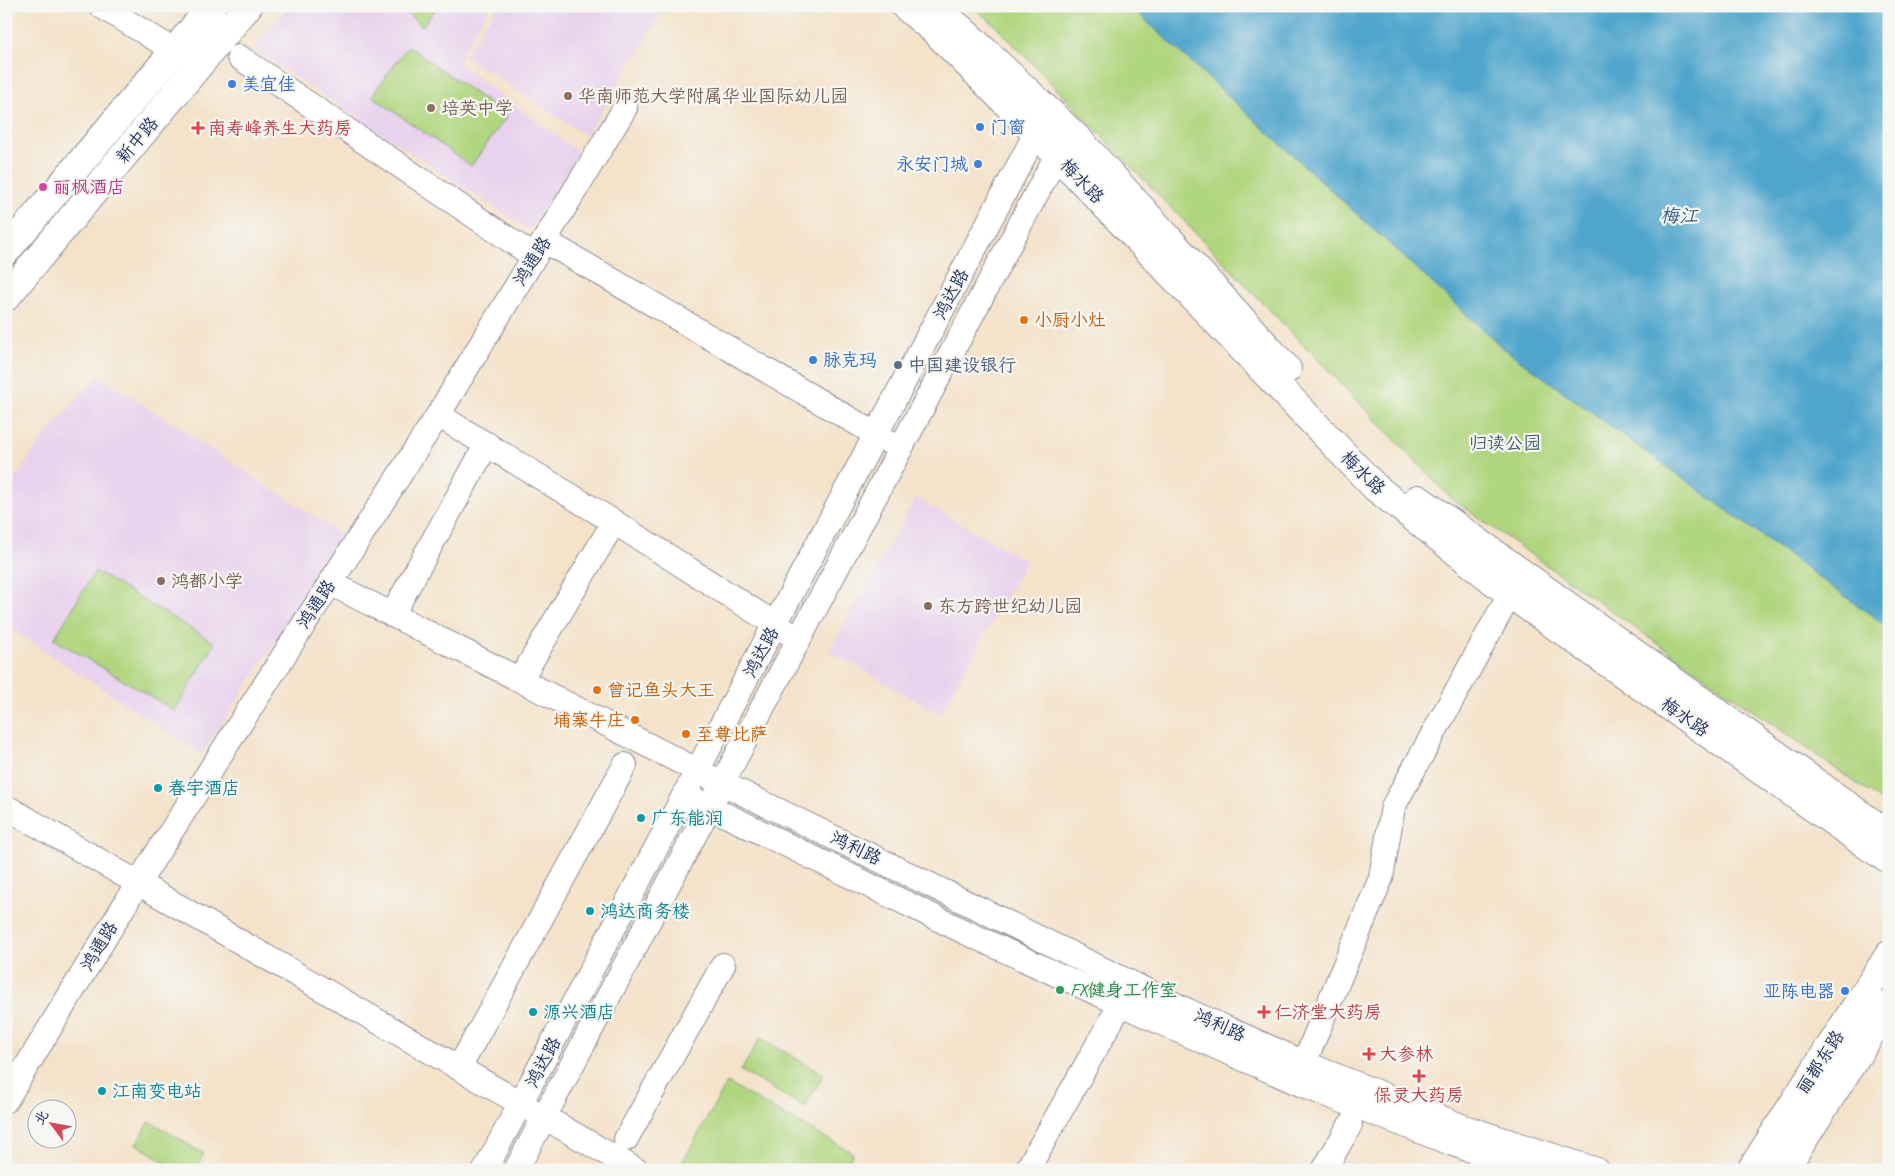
<svg xmlns="http://www.w3.org/2000/svg" width="1895" height="1176" viewBox="0 0 1895 1176" font-family="Caveat,'LXGW WenKai TC',sans-serif">
  <style>
    .built { fill: #e9d2ed }
    .green { fill: #b0d67f; stroke: #66826e }
    .water { fill: #50a5cc; stroke: #366a95 }
    .lines { fill: none; stroke-linecap: round; stroke-linejoin: round }
    .minor-casing { stroke: #888894; stroke-width: 26 }
    .major-casing { stroke: #888894; stroke-width: 30 }
    .minor { stroke: #fff; stroke-width: 24 }
    .major { stroke: #fff; stroke-width: 28 }
    .shop-dot { fill: #3f7fe0; stroke: #f6f6f2; stroke-width: 2 }
    .education-dot { fill: #8d6e63; stroke: #f6f6f2; stroke-width: 2 }
    .health-dot { fill: #e0444e; stroke: #f6f6f2; stroke-width: 2 }
    .hotel-dot { fill: #d1479c; stroke: #f6f6f2; stroke-width: 2 }
    .food-dot { fill: #e8710a; stroke: #f6f6f2; stroke-width: 2 }
    .service-dot { fill: #5c6f8a; stroke: #f6f6f2; stroke-width: 2 }
    .culture-dot { fill: #0f9aa8; stroke: #f6f6f2; stroke-width: 2 }
    .leisure-dot { fill: #2e9e5b; stroke: #f6f6f2; stroke-width: 2 }
    .labels { text-anchor: middle; stroke-width: 4.5; stroke-linejoin: round; paint-order: stroke }
    .shop-label { font-size: 18px; fill: #366cbe; stroke: #f6f6f2; text-anchor: start }
    .education-label { font-size: 18px; fill: #785e54; stroke: #f6f6f2; text-anchor: start }
    .health-label { font-size: 18px; fill: #be3a42; stroke: #f6f6f2; text-anchor: start }
    .street-label { font-size: 18px; fill: #1b2f5e; stroke: #f6f6f2 }
    .hotel-label { font-size: 18px; fill: #b23c85; stroke: #f6f6f2; text-anchor: start }
    .food-label { font-size: 18px; fill: #c56008; stroke: #f6f6f2; text-anchor: start }
    .service-label { font-size: 18px; fill: #4e5e75; stroke: #f6f6f2; text-anchor: start }
    .park-label { font-size: 18px; fill: #405966; stroke: #f6f6f2 }
    .culture-label { font-size: 18px; fill: #0d838f; stroke: #f6f6f2; text-anchor: start }
    .leisure-label { font-size: 18px; fill: #27864d; stroke: #f6f6f2; text-anchor: start }
    .water-label { font-size: 19px; font-style: italic; fill: #2e5884; stroke: #f6f6f2 }
  </style>
  <rect width="100%" height="100%" fill="#f6f6f2"/>
  <filter id="ink" filterUnits="userSpaceOnUse"><feTurbulence type="fractalNoise" baseFrequency=".02" numOctaves="2"/><feDisplacementMap in="SourceGraphic" scale="10" xChannelSelector="R" yChannelSelector="G"/><feConvolveMatrix kernelMatrix="1 2 1 2 8 2 1 2 1" color-interpolation-filters="sRGB"/></filter>
  <filter id="wash" filterUnits="userSpaceOnUse"><feTurbulence type="fractalNoise" baseFrequency=".0096" numOctaves="4" result="noise"/><feDisplacementMap in="SourceGraphic" scale="20" xChannelSelector="R" yChannelSelector="G"/><feGaussianBlur stdDeviation="1.12" result="paint"/><feColorMatrix in="noise" values="0 0 0 0 0 0 0 0 0 0 0 0 0 0 0 0 0 1.4 0 .05"/><feComposite in="paint" operator="in"/></filter>
  <g filter="url(#wash)">
    <rect width="100%" height="100%" fill="#f4e2c9"/>
    <!-- built -->
    <path class="built" d="M288,6H490L457,63L581,154L529,230L254,50Z
      M497,6H666L586,136L465,56Z
      M98,375L344,536L202,754L6,626V492L40,442Z
      M916,498L1026,561L940,714L829,651Z"/>
    <!-- green -->
    <path class="green" d="M399,6H439L422,26Z
      M972,6H1130L1502,347L1889,628V806L1452,499L994,24Z
      M408,46L507,116L471,166L372,96Z
      M95,571L215,643L175,711L54,639Z
      M760,1038L824,1074L805,1107L741,1071Z
      M727,1083L853,1153L844,1170H695L682,1163Z
      M150,1121L204,1154L195,1170H177L136,1144Z"/>
    <!-- water -->
    <path class="water" d="M1130,6H1889V628L1502,347Z"/>
  </g>
  <g filter="url(#ink)">
    <g class="lines">
      <defs>
        <path id="minor" d="M101,6L175,51
          M239,57L535,257
          M545,241L889,442
          M438,415L614,522L789,633
          M330,583L722,783L1188,1011L1304,1063L1464,1127L1597,1170
          M392,615L487,444
          M520,680L614,522
          M695,800L967,933L1173,1028L1312,1089L1453,1144L1528,1170
          M6,807L636,1170
          M1304,1063L1381,878L1393,807L1510,594
          M459,1068L625,765
          M6,1100L138,883L438,415L625,108
          M626,1139L723,965
          M485,1170L1036,133
          M516,1170L1057,155
          M1027,1170L1128,991
          M1324,1170L1350,1125"/>
        <path id="major" d="M905,6L935,31L1036,133L1375,487L1510,594L1871,848L1889,859
          M933,6L961,29L1079,140L1287,369
          M6,251L212,6
          M6,297L248,6
          M1418,499L1889,835
          M1751,1170L1889,955
          M1784,1170L1889,1005"/>
      </defs>
      <!-- minor casing -->
      <use href="#minor" class="minor-casing"/>
      <!-- major casing -->
      <use href="#major" class="major-casing"/>
      <!-- minor -->
      <use href="#minor" class="minor"/>
      <!-- major -->
      <use href="#major" class="major"/>
    </g>
  </g>
  <!-- markers -->
  <g class="shop-dot">
    <circle cx="232" cy="84" r="5"/>
    <circle cx="980" cy="127" r="5"/>
    <circle cx="978" cy="164" r="5"/>
    <circle cx="813" cy="360" r="5"/>
    <circle cx="1845" cy="991" r="5"/>
  </g>
  <g class="education-dot">
    <circle cx="568" cy="96" r="5"/>
    <circle cx="431" cy="108" r="5"/>
    <circle cx="161" cy="581" r="5"/>
    <circle cx="928" cy="606" r="5"/>
  </g>
  <g class="health-dot">
    <path d="M195.5 120.5h5v5h5v5h-5v5h-5v-5h-5v-5h5z"/>
    <path d="M1261.5 1004.5h5v5h5v5h-5v5h-5v-5h-5v-5h5z"/>
    <path d="M1366.5 1046.5h5v5h5v5h-5v5h-5v-5h-5v-5h5z"/>
    <path d="M1416.5 1068.5h5v5h5v5h-5v5h-5v-5h-5v-5h5z"/>
  </g>
  <circle class="hotel-dot" cx="43" cy="187" r="5"/>
  <g class="food-dot">
    <circle cx="1024" cy="320" r="5"/>
    <circle cx="597" cy="690" r="5"/>
    <circle cx="635" cy="720" r="5"/>
    <circle cx="686" cy="734" r="5"/>
  </g>
  <circle class="service-dot" cx="898" cy="365" r="5"/>
  <g class="culture-dot">
    <circle cx="158" cy="788" r="5"/>
    <circle cx="641" cy="818" r="5"/>
    <circle cx="590" cy="911" r="5"/>
    <circle cx="533" cy="1012" r="5"/>
    <circle cx="102" cy="1091" r="5"/>
  </g>
  <circle class="leisure-dot" cx="1060" cy="990" r="5"/>
  <g class="labels">
    <!-- shop labels -->
    <g class="shop-label">
      <text x="242" y="90">美宜佳</text>
      <text x="990" y="133">门窗</text>
      <text x="968" y="170" text-anchor="end">永安门城</text>
      <text x="823" y="366">脉克玛</text>
      <text x="1835" y="997" text-anchor="end">亚陈电器</text>
    </g>
    <!-- education labels -->
    <g class="education-label">
      <text x="578" y="102">华南师范大学附属华业国际幼儿园</text>
      <text x="441" y="114">培英中学</text>
      <text x="171" y="587">鸿都小学</text>
      <text x="938" y="612">东方跨世纪幼儿园</text>
    </g>
    <!-- health labels -->
    <g class="health-label">
      <text x="208" y="134">南寿峰养生大药房</text>
      <text x="1274" y="1018">仁济堂大药房</text>
      <text x="1379" y="1060">大参林</text>
      <text x="1419" y="1101" text-anchor="middle">保灵大药房</text>
    </g>
    <!-- street labels -->
    <g class="street-label">
      <text transform="translate(137 140) rotate(-50)" y="6">新中路</text>
      <text transform="translate(1082 181) rotate(46)" y="6">梅水路</text>
      <text transform="translate(532 261) rotate(-58)" y="6">鸿通路</text>
      <text transform="translate(951 294) rotate(-62)" y="6">鸿达路</text>
      <text transform="translate(1363 473) rotate(44)" y="6">梅水路</text>
      <text transform="translate(316 604) rotate(-57)" y="6">鸿通路</text>
      <text transform="translate(761 652) rotate(-62)" y="6">鸿达路</text>
      <text transform="translate(1685 717) rotate(35)" y="6">梅水路</text>
      <text transform="translate(856 848) rotate(26)" y="6">鸿利路</text>
      <text transform="translate(99 946) rotate(-59)" y="6">鸿通路</text>
      <text transform="translate(1220 1025) rotate(24)" y="6">鸿利路</text>
      <text transform="translate(543 1062) rotate(-62)" y="6">鸿达路</text>
      <text transform="translate(1820 1062) rotate(-57)" y="6">丽都东路</text>
    </g>
    <!-- hotel labels -->
    <g class="hotel-label">
      <text x="53" y="193">丽枫酒店</text>
    </g>
    <!-- food labels -->
    <g class="food-label">
      <text x="1034" y="326">小厨小灶</text>
      <text x="607" y="696">曾记鱼头大王</text>
      <text x="625" y="726" text-anchor="end">埔寨牛庄</text>
      <text x="696" y="740">至尊比萨</text>
    </g>
    <!-- service labels -->
    <g class="service-label">
      <text x="908" y="371">中国建设银行</text>
    </g>
    <!-- park labels -->
    <g class="park-label">
      <text x="1505" y="449">归读公园</text>
    </g>
    <!-- culture labels -->
    <g class="culture-label">
      <text x="168" y="794">春宇酒店</text>
      <text x="651" y="824">广东能润</text>
      <text x="600" y="917">鸿达商务楼</text>
      <text x="543" y="1018">源兴酒店</text>
      <text x="112" y="1097">江南变电站</text>
    </g>
    <!-- leisure labels -->
    <g class="leisure-label">
      <text x="1070" y="996">FX健身工作室</text>
    </g>
    <!-- water labels -->
    <g class="water-label">
      <text x="1679" y="222">梅江</text>
    </g>
  </g>
  <!-- margin -->
  <rect width="1895" height="1176" fill="none" stroke="#f6f6f2" stroke-width="25"/>
  <!-- north arrow -->
  <g transform="translate(52 1124) rotate(302)"><circle r="24" fill="#f6f6f2" stroke="#9ea6b7"/>
  <path d="M0-4L9 19L0 12L-9 19Z" fill="#d1495b"/>
  <text y="-8" font-size="14" font-weight="bold" text-anchor="middle" fill="#1b2f5e">北</text>
  </g>
</svg>
